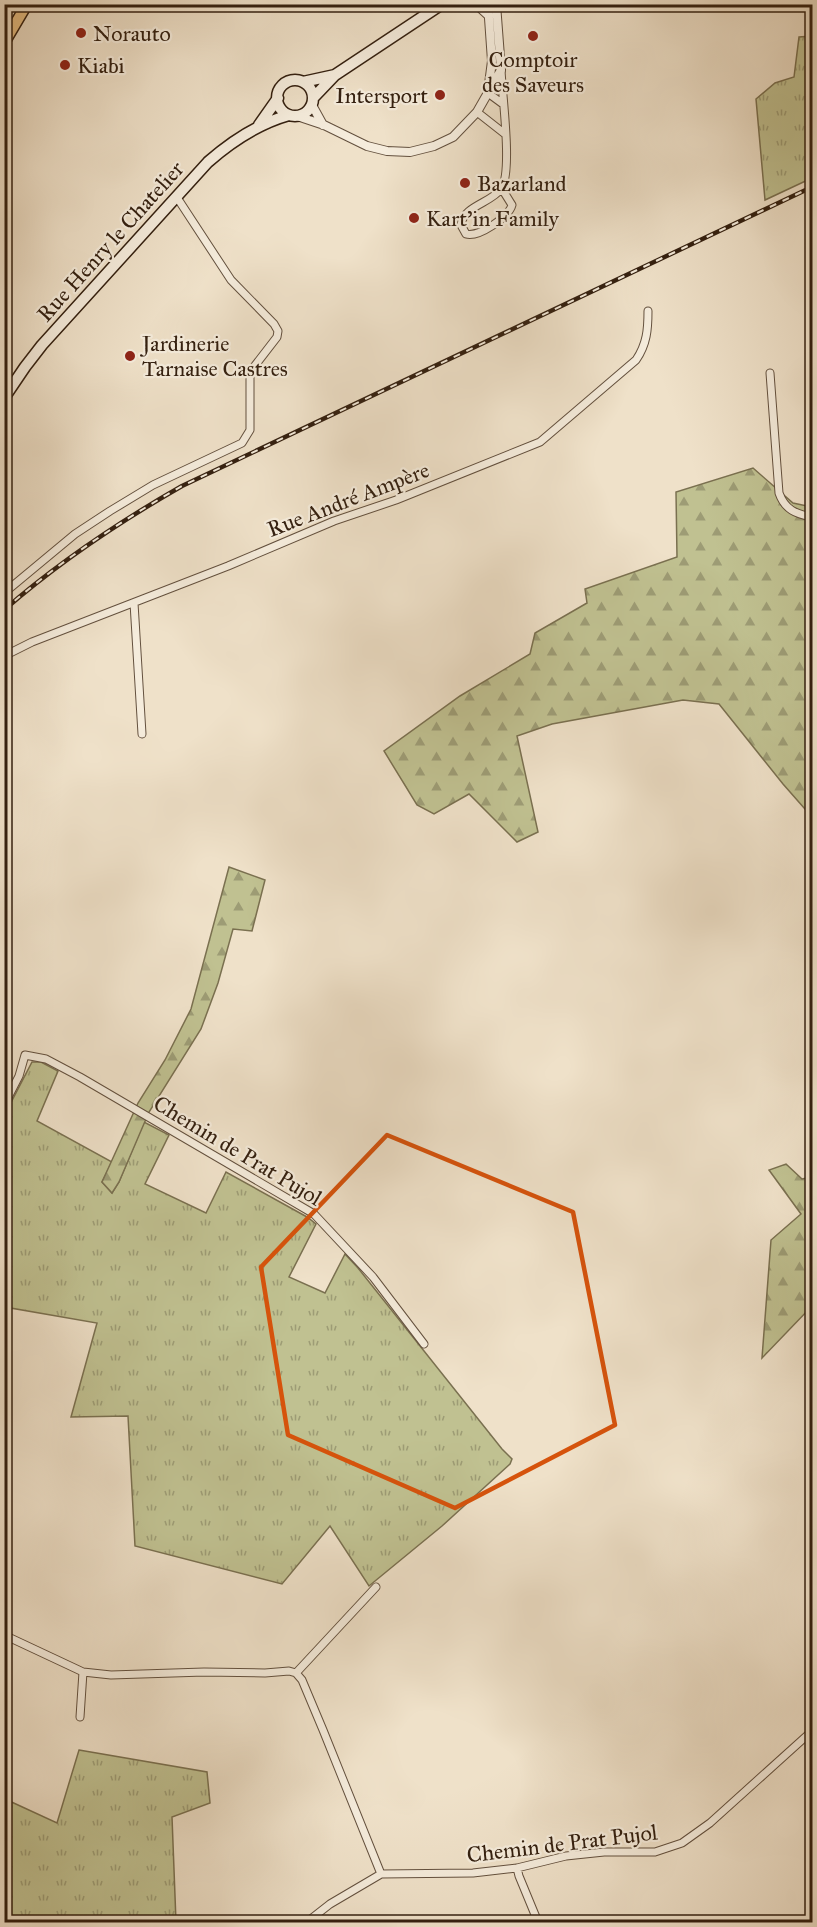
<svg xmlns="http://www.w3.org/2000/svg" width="817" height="1927" viewBox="0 0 817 1927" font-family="'IM FELL Great Primer',serif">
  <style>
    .grass { fill: url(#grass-tufts); stroke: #7a7050; stroke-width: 1.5 }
    .forest { fill: url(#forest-firs); stroke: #7a7050; stroke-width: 1.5 }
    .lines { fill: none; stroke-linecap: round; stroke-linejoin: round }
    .minor-casing { stroke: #63503e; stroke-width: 9 }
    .tertiary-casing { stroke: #63503e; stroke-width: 10 }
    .secondary-casing { stroke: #342010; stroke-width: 13 }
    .primary-casing { stroke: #342010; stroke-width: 13 }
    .minor { stroke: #f5ecdc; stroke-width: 7 }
    .tertiary { stroke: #f5ecdc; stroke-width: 8 }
    .secondary { stroke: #f5ecdc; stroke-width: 10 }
    .primary { stroke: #e8c084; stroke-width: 10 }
    .rail-casing { stroke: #342010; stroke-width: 4.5 }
    .rail { stroke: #f5ecdc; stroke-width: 2; stroke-dasharray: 7; stroke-linecap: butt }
    .marked { fill: none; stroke: #d6530c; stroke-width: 4.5; stroke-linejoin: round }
    .poi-dot { fill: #8f2418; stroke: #f5ecdc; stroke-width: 2 }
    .labels { text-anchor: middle; stroke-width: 4.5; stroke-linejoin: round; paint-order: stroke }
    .poi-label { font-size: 22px; fill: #342010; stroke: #f5ecdc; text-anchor: start }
    .street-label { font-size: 22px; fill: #342010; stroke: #f5ecdc }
  </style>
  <defs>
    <pattern id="grass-tufts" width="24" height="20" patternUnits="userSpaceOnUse" patternTransform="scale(1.5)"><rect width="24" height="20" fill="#c0c191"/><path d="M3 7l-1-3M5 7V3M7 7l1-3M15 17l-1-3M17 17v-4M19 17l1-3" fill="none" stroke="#9d9c75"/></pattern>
    <pattern id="forest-firs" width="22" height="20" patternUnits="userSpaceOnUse" patternTransform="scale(1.5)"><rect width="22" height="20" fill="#c0c191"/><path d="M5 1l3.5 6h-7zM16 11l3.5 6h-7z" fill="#9d9c75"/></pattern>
  </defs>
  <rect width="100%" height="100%" fill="#efe1c9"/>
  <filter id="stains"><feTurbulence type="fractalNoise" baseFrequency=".00333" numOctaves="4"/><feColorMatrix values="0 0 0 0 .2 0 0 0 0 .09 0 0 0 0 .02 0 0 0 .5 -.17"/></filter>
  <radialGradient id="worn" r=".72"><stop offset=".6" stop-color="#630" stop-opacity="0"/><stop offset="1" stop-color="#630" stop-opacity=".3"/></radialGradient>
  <!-- grass -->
  <path class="grass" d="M812,36V178L765,200L756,99L775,83L794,77L799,37Z
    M32,1062H41L58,1071L37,1121L112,1162L102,1182L112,1193L119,1182L144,1122L169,1135L145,1184L206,1213L226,1172L307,1217L316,1224L289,1277L325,1293L345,1254L358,1268L502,1449L512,1459L510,1464L442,1526L369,1586L330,1526L282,1584L135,1546L128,1416L71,1417L97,1323L5,1307L4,1116Z
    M79,1750L207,1772L210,1803L172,1817L176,1922H5V1799L57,1823Z"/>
  <!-- forest -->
  <path class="forest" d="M753,468L793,503L812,507V817L783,784L719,704L683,700L552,724L517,736L538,832L517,842L469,794L434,814L417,805L384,751L460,696L530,654L535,633L587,603L585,589L677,557L676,492Z
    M229,867L265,880L252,931L233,929L218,983L201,1029L149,1112L119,1182L112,1193L102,1182L138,1103L165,1060L191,1009Z
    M786,1164L802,1179L812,1177V1306L762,1358L771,1240L801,1214L769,1170Z"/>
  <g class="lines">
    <defs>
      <path id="minor" d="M501,70C502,94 513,173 501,189C491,203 463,206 461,225L466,234C478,238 509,217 512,205L502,189
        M488,93L503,104
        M477,112L505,134
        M770,373L779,493C785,510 796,514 812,517
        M4,593L75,534L110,511L153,485L242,443L250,430V372L277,337L278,331L274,324L231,280L176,196
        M134,603L142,734
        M4,656L32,642L228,566L334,521L396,500L540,442L636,360C647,344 648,329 648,311
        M4,1105L19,1076L25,1055L46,1059L80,1077L314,1214L373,1277L424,1344
        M4,1635L83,1672L111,1675L204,1672L265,1673L289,1671L296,1673L302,1680L323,1730L381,1874
        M296,1673L376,1587
        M80,1717L83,1672
        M517,1868L519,1876L538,1922
        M307,1922L330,1904L381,1874L473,1873L517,1868L566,1856L604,1852H655L682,1843L710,1823L812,1731"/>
      <path id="tertiary" d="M488,4L492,61L489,84
        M477,5L489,16
        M312,105L323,125
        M297,116L324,125L367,146L387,151L410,152L434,146L453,137L477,112L501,70L496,4"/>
      <path id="secondary" d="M277 98a18 18 0 1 1 36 0a18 18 0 1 1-36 0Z
        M303,82L335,75
        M313,98L335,75L442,4
        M259,125L278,98
        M4,398L25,367L42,345L208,162C232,141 257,124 289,115"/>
      <path id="primary" d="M4,5L5,4
        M4,43L27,4"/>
    </defs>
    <!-- minor casing -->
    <use href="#minor" class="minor-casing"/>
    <!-- tertiary casing -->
    <use href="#tertiary" class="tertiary-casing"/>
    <!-- secondary casing -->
    <use href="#secondary" class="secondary-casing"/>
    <!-- primary casing -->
    <use href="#primary" class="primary-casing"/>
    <!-- minor -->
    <use href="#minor" class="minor"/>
    <!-- tertiary -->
    <use href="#tertiary" class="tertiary"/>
    <!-- secondary -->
    <use href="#secondary" class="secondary"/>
    <!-- primary -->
    <use href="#primary" class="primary"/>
    <defs>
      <path id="rail" d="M4,610C59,562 119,522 182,486L812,187"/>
    </defs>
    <!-- rail casing -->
    <use href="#rail" class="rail-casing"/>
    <!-- rail -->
    <use href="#rail" class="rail"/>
  </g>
  <!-- marked area -->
  <path class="marked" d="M387,1135L573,1212L615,1425L455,1508L288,1435L261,1267Z"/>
  <!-- markers -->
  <g class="poi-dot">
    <circle cx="81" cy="33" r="6"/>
    <circle cx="533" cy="36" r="6"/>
    <circle cx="65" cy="65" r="6"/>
    <circle cx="440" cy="95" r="6"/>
    <circle cx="465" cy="183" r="6"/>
    <circle cx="414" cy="218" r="6"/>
    <circle cx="130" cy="356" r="6"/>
  </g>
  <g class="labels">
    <!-- poi labels -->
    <g class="poi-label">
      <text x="93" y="41">Norauto</text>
      <text x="533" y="67" text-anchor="middle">Comptoir<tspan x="533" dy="25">des Saveurs</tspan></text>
      <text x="77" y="73">Kiabi</text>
      <text x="428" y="103" text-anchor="end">Intersport</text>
      <text x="477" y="191">Bazarland</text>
      <text x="426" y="226">Kart'in Family</text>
      <text x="142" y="351">Jardinerie<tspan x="142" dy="25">Tarnaise Castres</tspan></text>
    </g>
    <!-- street labels -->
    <g class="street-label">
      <text transform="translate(110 241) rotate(-48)" y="8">Rue Henry le Chatelier</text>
      <text transform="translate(348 499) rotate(-21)" y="8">Rue André Ampère</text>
      <text transform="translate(238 1150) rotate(31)" y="8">Chemin de Prat Pujol</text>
      <text transform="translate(562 1843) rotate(-7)" y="8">Chemin de Prat Pujol</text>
    </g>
  </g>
  <!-- margin -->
  <rect width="817" height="1927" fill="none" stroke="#efe1c9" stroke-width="24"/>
  <rect x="6" y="6" width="805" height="1915" fill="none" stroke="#342010" stroke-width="3"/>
  <rect x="12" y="12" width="793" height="1903" fill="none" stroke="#342010" stroke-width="1.5"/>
  <rect width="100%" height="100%" filter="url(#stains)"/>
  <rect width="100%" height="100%" fill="url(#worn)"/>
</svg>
